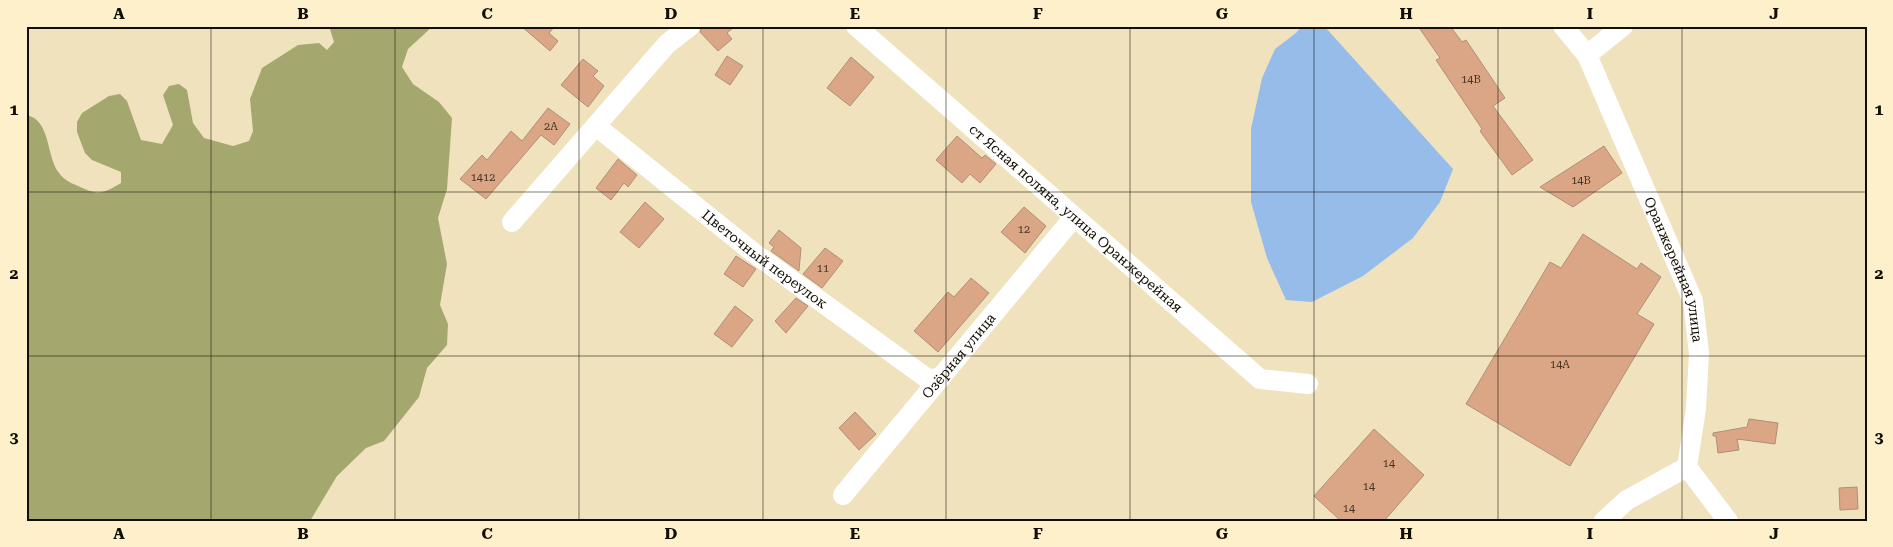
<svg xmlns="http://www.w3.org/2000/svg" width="1893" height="547" viewBox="0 0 1893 547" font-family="'Roboto Serif',serif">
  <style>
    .forest { fill: #a5a86e }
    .water { fill: #96bcea }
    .building { fill: #dba685; stroke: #b08e7a }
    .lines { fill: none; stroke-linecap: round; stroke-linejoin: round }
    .minor { stroke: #fff; stroke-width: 20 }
    .grid { fill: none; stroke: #130e03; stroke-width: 1; stroke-opacity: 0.55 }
    .labels { text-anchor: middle; stroke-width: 4; stroke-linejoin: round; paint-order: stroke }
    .number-label { font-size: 11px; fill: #453424 }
    .street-label { font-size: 14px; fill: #130e03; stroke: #fef0cb }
    .neatline { fill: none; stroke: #130e03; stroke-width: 2 }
    .grid-label { font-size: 16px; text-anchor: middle; font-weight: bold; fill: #130e03 }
  </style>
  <rect width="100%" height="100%" fill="#f1e2be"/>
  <!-- forest -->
  <path class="forest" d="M329,26H433L408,49L402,67L413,84L439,102L452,118L447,189L438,218L447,264L440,305L448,324L447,345L427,368L419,397L384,441L366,448L337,476L310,521H26V115C51,119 46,157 59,173C64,180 71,183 78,186C99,196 102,194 121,183V172L92,160L85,153L77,132V122L82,113L109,96L120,94L127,101L141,140L162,144L173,125L163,95L169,86L179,84L187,90L193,123L204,138L233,146L249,141L253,131L250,99L262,68L298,45L319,43L327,50L334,42Z"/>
  <!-- water -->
  <path class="water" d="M1302,26L1326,28L1453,169L1440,202L1413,238L1363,276L1312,302L1286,300L1267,258L1251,202V129L1262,78L1275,49L1296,33Z"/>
  <!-- building -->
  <path class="building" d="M521,26H555L549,33L558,41L550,51Z
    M702,26H735L727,33L732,39L718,51L700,32Z
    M1418,26H1450L1462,42L1466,40L1505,98L1493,106L1533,160L1512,175L1480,131L1482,129L1436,60L1440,58Z
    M727,56L743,66L730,85L715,75Z
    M851,57L874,77L850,106L827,88Z
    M583,59L598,71L593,76L604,86L588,107L561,85Z
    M548,108L570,124L554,145L541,135L486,199L460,179L482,155L487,160L511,131L522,141Z
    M957,136L982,158L985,155L996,164L980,183L970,174L962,183L936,160Z
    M1604,146L1622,173L1573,207L1540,187Z
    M618,159L637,175L628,187L624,183L611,200L596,188Z
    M645,202L664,219L639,248L620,232Z
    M1024,207L1046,226L1025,253L1001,232Z
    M779,230L801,248L799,271L771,251L774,247L769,243Z
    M1583,234L1637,269L1641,263L1661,277L1637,314L1654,324L1570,466L1466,404L1550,262L1561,268Z
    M825,248L843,261L822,288L803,274Z
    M736,256L756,269L743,287L724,274Z
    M971,278L989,293L938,352L914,331L948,292L954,297Z
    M796,298L808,306L786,333L775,321Z
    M735,306L753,320L732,347L714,334Z
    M855,412L876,434L859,450L839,428Z
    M1749,419L1778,423L1775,444L1737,439L1739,450L1718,453L1716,436H1713V433L1747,427Z
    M1374,429L1424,475L1384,521H1341L1314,496Z
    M1857,487L1858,509L1840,510L1839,488Z"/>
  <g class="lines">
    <!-- minor -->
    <g class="minor">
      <path id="s1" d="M856,26L1260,379L1308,384"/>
      <path id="s2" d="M1563,26L1587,55L1693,301L1699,353L1696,409L1687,467L1728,521"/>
      <path d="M1587,55L1623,26"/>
      <path id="s3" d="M596,126L754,253L928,379L941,378"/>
      <path d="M512,222L667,44L690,26"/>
      <path id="s4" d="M843,495L1074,217"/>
      <path d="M1604,521L1627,500L1687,467"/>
    </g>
  </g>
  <!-- grid -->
  <path class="grid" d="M211,26V521M395,26V521M579,26V521M763,26V521M946,26V521M1130,26V521M1314,26V521M1498,26V521M1682,26V521M26,192H1867M26,356H1867"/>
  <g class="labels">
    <!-- number labels -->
    <g class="number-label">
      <text x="1471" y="83">14В</text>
      <text x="551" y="130">2А</text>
      <text x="483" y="181">1412</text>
      <text x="1581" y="184">14В</text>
      <text x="1024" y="233">12</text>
      <text x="823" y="272">11</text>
      <text x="1560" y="368">14А</text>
      <text x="1389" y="467">14</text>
      <text x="1369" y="490">14</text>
      <text x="1349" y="512">14</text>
    </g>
    <!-- street labels -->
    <g class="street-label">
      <text dy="5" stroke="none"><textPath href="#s1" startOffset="292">ст Ясная поляна, улица Оранжерейная</textPath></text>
      <text dy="5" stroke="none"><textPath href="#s3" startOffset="215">Цветочный переулок</textPath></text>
      <text dy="5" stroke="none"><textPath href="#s2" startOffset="270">Оранжерейная улица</textPath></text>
      <text dy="5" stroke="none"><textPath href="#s4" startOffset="181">Озёрная улица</textPath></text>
    </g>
  </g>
  <!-- border -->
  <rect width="1893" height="547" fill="none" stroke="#fef0cb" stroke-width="55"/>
  <rect x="28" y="28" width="1838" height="492" class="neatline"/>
  <g class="grid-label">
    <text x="119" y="19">A</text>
    <text x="303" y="19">B</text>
    <text x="487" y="19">C</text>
    <text x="671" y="19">D</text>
    <text x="855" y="19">E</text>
    <text x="1038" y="19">F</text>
    <text x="1222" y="19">G</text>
    <text x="1406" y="19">H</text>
    <text x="1590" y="19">I</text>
    <text x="1774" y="19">J</text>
    <text x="14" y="115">1</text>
    <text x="1879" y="115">1</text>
    <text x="14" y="279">2</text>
    <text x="1879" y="279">2</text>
    <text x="14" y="443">3</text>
    <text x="1879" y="443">3</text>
    <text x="119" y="539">A</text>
    <text x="303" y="539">B</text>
    <text x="487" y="539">C</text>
    <text x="671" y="539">D</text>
    <text x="855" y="539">E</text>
    <text x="1038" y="539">F</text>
    <text x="1222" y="539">G</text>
    <text x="1406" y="539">H</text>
    <text x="1590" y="539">I</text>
    <text x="1774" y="539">J</text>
  </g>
</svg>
